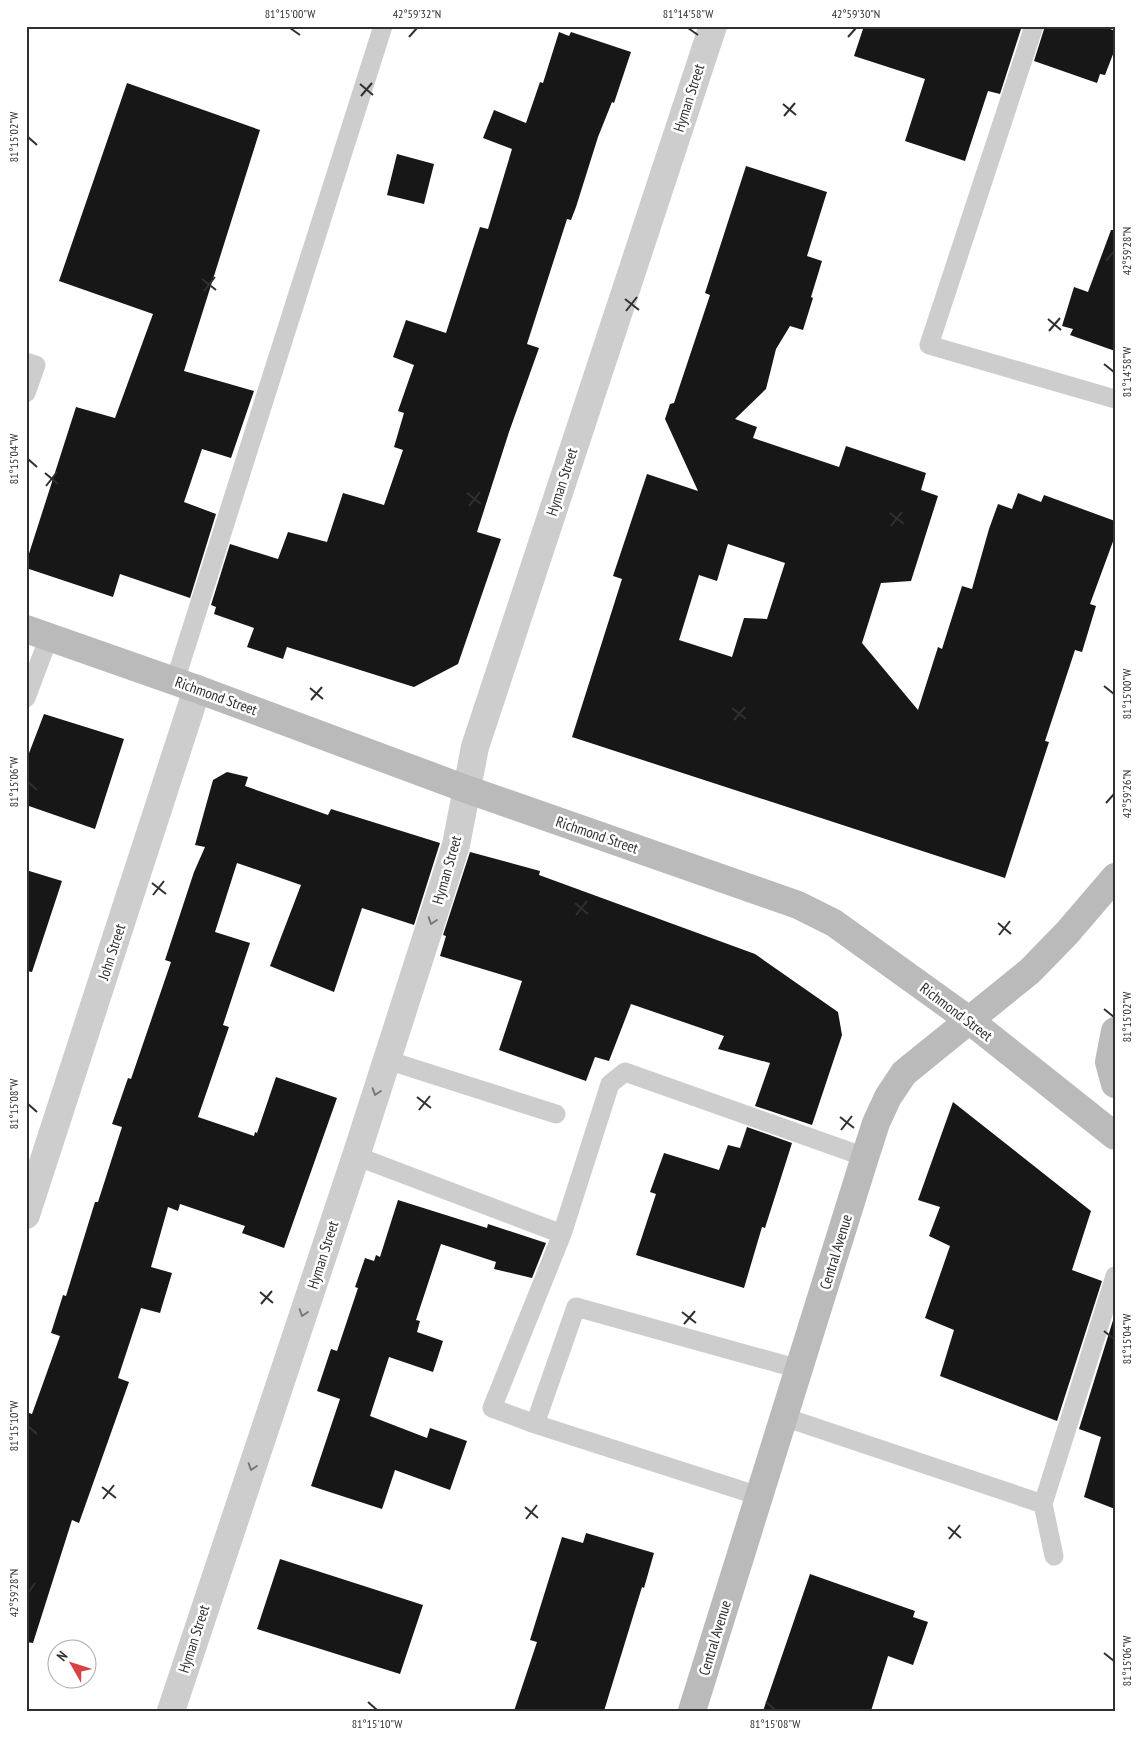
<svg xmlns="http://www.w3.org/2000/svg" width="1141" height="1737" viewBox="0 0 1141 1737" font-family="'PT Sans Narrow',sans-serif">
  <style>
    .building { fill: #171717; fill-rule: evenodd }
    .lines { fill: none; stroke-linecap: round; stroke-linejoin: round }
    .lane { stroke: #cdcdcd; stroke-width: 19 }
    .street { stroke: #cdcdcd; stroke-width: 28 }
    .secondary { stroke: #bababa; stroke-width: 28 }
    .oneway { stroke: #777 }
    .ticks { fill: none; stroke: #303030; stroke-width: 2 }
    .labels { text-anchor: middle; stroke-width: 5; stroke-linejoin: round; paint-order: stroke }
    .street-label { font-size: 15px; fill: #303030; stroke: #fff }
    .neatline { fill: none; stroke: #303030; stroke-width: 2 }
    .ticks-label { font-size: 12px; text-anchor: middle; fill: #303030 }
  </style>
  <rect width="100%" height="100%" fill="#fff"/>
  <!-- building -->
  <path class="building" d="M864,26H1022L1000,94L988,91L965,161L905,141L925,79L854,56Z
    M1045,26H1103L1115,31V49L1105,75L1100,74L1097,83L1034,61Z
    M559,32L569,36L571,32L631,52L614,103L612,102L598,137L576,207L571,220L567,219L527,344L539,348L509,432L477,532L501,539L458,664L414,687L287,647L283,659L247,647L254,628L214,614L216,607L211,605L230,544L278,559L288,532L327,542L343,493L384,505L403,450L394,447L404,413L398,411L414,365L393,357L406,320L446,333L480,227L488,229L512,149L483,138L494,110L526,123L540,82L543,83Z
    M127,83L260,130L184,371L254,391L231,458L202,449L184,502L216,514L190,598L120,574L113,597L26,568V563L76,407L115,418L153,314L59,281Z
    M397,154L434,164L424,204L387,195Z
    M746,166L827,192L807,256L822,261L811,297L813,298L803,330L790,326L776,349L766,389L735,419L757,427L753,438L839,467L846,446L926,473L921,490L938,496L911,581L881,583L862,643L918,710L938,647L942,649L962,586L972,589L989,529L998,504L1012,509L1018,493L1041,502L1044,495L1115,521V536L1090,604L1096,606L1082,652L1075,650L1045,741L1049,742L1005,878L572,737L622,579L613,576L647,474L698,491L665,419L670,404L674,403L710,295L705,293ZM728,544L785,563L767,619L744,618L732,657L679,640L699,575L717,581Z
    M1111,230H1115V351L1070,335L1073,329L1062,326L1074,287L1088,292Z
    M44,714L124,739L95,829L26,805V761Z
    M227,772L248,777L245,786L328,815L331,809L440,843L414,925L362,908L334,992L270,966L301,885L237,863L215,932L250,943L223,1025L229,1027L198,1117L254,1136L255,1132L257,1133L276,1077L337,1098L284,1248L242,1233L245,1226L180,1204L178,1211L168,1207L151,1267L172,1273L160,1313L141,1308L118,1378L129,1382L79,1523L72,1520L33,1643L26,1642V1412L32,1414L60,1336L51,1333L63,1295L66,1296L95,1202H98L122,1127L112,1124L128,1078L131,1079L171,962L165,960L194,872L205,847L195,845L213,780Z
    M470,852L540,871L539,875L755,954L838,1012L842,1035L812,1125L755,1106L770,1063L718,1049L724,1036L631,1004L609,1061L595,1057L586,1081L499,1050L522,981L440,956L446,936L443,935Z
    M26,870L62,881L32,972L26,971Z
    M953,1102L1091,1211L1072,1270L1102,1281L1057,1421L940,1376L954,1330L925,1318L950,1246L929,1236L940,1207L918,1200Z
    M747,1127L792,1143L765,1228L762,1227L744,1288L636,1255L656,1194L650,1192L664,1153L719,1170L728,1145L740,1148Z
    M398,1200L487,1228L488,1224L546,1243L532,1278L494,1269L496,1262L441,1244L416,1320L420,1321L417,1332L443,1341L433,1372L389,1357L370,1416L427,1438L430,1428L467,1441L450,1490L395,1470L382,1509L311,1486L340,1399L317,1391L331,1349L337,1351L358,1288L355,1287L365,1258L374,1261L376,1255L380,1257Z
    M1115,1314V1509L1084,1497L1101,1437L1079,1429Z
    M586,1533L654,1553L644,1588L642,1587L604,1711H514L537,1642L530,1640L562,1537L583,1543Z
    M280,1559L423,1605L400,1674L257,1629Z
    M810,1574L915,1611L913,1617L928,1622L913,1665L888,1656L871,1711H763Z"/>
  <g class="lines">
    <!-- lane -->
    <path class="lane" d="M1034,26L929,345L1115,399
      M26,362L36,365L26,393
      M175,681L383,26
      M26,698L49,637
      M387,1060L556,1114
      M356,1156L562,1234
      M784,1417L1043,1504L1054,1556
      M535,1424L492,1408L562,1234L610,1084L625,1072L865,1157
      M759,1496L535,1424L576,1307L799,1369
      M1043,1504L1115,1276"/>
    <!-- street -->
    <path class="street" d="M26,1215L197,689
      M171,1711L356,1156L456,845L475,747L713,26"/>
    <!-- secondary -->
    <path class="secondary" d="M26,629L197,689L466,789L798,905L834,923L969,1020L1115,1136
      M1115,1031L1109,1062L1115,1084
      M692,1711L865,1157L876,1123L888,1097L904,1073L1030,971L1067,933L1115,877"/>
  </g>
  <!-- one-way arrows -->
  <defs><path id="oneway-chevron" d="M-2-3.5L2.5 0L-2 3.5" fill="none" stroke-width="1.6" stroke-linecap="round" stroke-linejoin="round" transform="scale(1.25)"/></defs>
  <g class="oneway">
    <use href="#oneway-chevron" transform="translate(432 921) rotate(108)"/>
    <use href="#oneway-chevron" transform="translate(376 1092) rotate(108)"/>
    <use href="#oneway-chevron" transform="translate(303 1313) rotate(108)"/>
    <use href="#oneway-chevron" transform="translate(252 1467) rotate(108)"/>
  </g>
  <!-- ticks -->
  <path class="ticks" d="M290,28L300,35M688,28L698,35M409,37L417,28M848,37L856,28M360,84L373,95M361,96L372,83M783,104L796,115M784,116L795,103M28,137L37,145M1106,261L1114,251M202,279L216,290M204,291L215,277M625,299L639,310M626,311L637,297M1048,319L1061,330M1049,331L1060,318M1104,364L1114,372M28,459L37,467M45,473L58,484M46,486L57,472M467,493L481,504M469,506L480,492M890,513L904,524M891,526L902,512M1104,686L1114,694M310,688L323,699M311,700L322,687M732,708L746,719M734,720L745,707M28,782L37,790M1106,803L1114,794M152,883L166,894M153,895L164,881M575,903L588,914M576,915L587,901M998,923L1011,934M999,935L1010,921M1104,1009L1114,1017M417,1097L431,1108M28,1104L37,1112M419,1110L430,1096M840,1117L854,1128M841,1130L852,1116M260,1292L273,1303M261,1304L272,1291M682,1312L696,1323M684,1324L695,1311M1104,1331L1114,1339M28,1426L37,1434M102,1487L116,1498M103,1499L114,1485M525,1507L538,1518M526,1519L537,1505M948,1527L961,1538M949,1539L960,1525M28,1593L35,1583M1104,1653L1114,1661M368,1702L377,1710M766,1702L775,1710"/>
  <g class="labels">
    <!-- street labels -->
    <g class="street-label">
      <text transform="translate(689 98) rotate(-72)" y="5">Hyman Street</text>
      <text transform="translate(562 482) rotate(-72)" y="5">Hyman Street</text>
      <text transform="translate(216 696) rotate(20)" y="5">Richmond Street</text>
      <text transform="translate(597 835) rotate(19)" y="5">Richmond Street</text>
      <text transform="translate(447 870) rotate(-74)" y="5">Hyman Street</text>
      <text transform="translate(112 952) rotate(-72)" y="5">John Street</text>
      <text transform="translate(956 1012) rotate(37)" y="5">Richmond Street</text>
      <text transform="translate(836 1252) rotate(-73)" y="5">Central Avenue</text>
      <text transform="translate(323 1255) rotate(-72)" y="5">Hyman Street</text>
      <text transform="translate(715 1638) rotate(-73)" y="5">Central Avenue</text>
      <text transform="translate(194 1639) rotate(-72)" y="5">Hyman Street</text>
    </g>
  </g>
  <!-- border -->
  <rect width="1141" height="1737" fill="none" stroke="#ffffff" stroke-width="55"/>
  <!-- north arrow -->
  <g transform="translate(72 1664) rotate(309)"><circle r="24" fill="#ffffff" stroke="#acacac"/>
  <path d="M0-4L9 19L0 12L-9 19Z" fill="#d84244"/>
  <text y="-8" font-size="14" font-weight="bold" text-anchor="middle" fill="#303030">N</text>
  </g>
  <rect x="28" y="28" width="1086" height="1682" class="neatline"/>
  <g class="ticks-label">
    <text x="290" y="18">81°15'00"W</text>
    <text x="417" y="18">42°59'32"N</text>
    <text x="688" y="18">81°14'58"W</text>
    <text x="856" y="18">42°59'30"N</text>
    <text transform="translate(14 137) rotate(-90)" y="4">81°15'02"W</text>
    <text transform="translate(1127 251) rotate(-90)" y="4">42°59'28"N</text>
    <text transform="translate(1127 372) rotate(-90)" y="4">81°14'58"W</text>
    <text transform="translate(14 459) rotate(-90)" y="4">81°15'04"W</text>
    <text transform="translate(1127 694) rotate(-90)" y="4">81°15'00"W</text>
    <text transform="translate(14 782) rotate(-90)" y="4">81°15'06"W</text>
    <text transform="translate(1127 794) rotate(-90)" y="4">42°59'26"N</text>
    <text transform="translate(1127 1017) rotate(-90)" y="4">81°15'02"W</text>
    <text transform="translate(14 1104) rotate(-90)" y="4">81°15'08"W</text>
    <text transform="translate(1127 1339) rotate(-90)" y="4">81°15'04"W</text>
    <text transform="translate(14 1426) rotate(-90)" y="4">81°15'10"W</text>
    <text transform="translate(14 1593) rotate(-90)" y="4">42°59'28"N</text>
    <text transform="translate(1127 1661) rotate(-90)" y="4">81°15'06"W</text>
    <text x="377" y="1728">81°15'10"W</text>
    <text x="775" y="1728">81°15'08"W</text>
  </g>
</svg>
